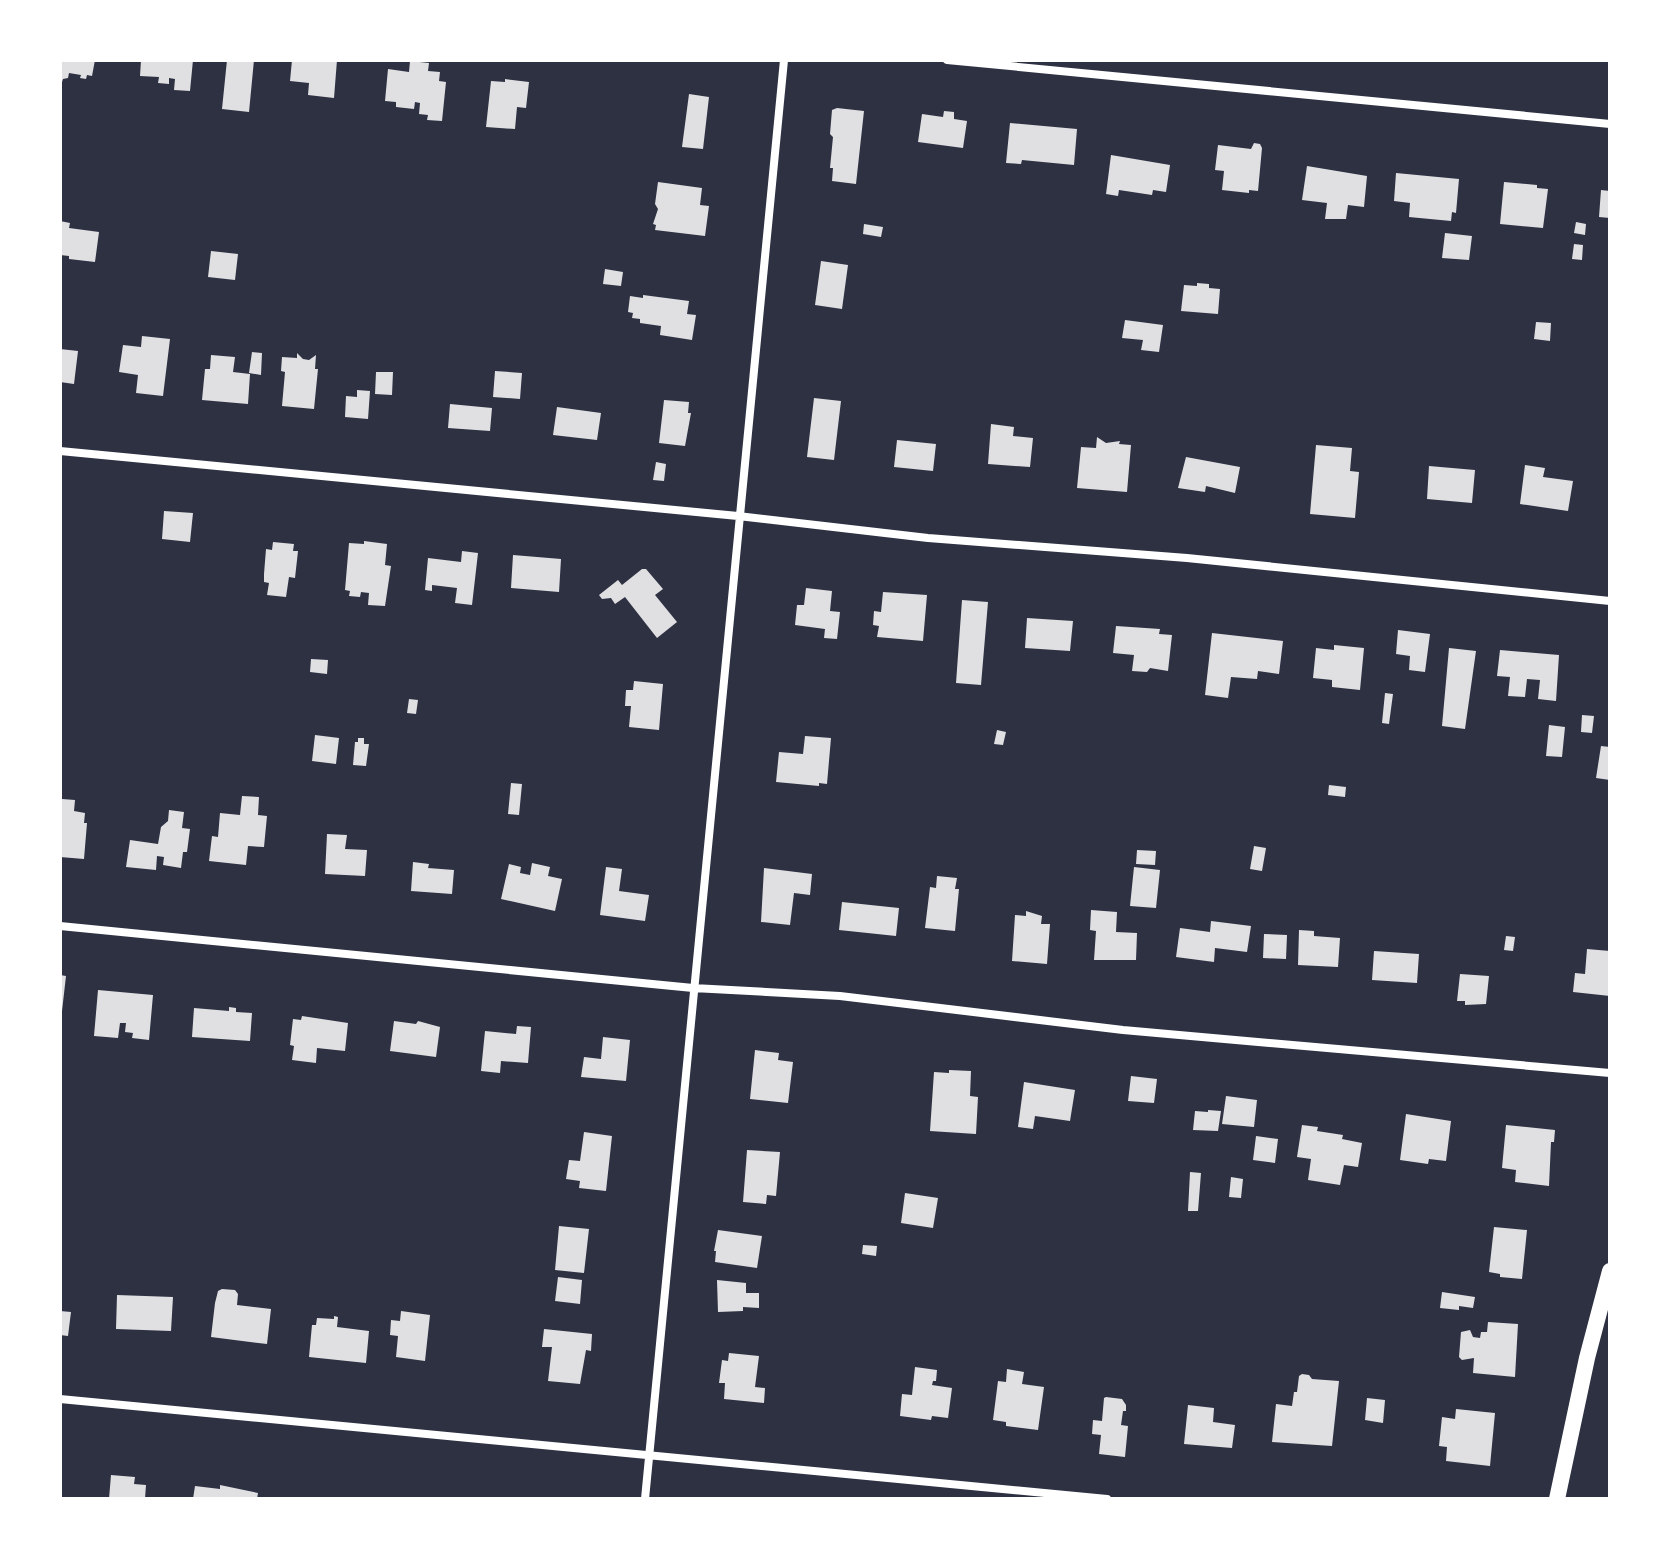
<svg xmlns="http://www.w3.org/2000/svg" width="1670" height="1559" viewBox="0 0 1670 1559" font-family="'DM Sans',sans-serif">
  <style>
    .building { fill: #e0e0e3 }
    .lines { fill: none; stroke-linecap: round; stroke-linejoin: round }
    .minor { stroke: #fff; stroke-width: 8 }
    .secondary { stroke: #fff; stroke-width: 16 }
  </style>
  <rect width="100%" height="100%" fill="#2d3142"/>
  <!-- building -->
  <path class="building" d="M60,60H95L92,76L87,75L86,79L80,78L81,75L69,73L68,78L63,79L60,88Z
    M141,60H193L190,91L174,90L175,79L169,78V84L158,83L159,77L140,76Z
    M227,60H254L249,112L222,109Z
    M292,60H337L334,98L308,95L309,83L290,81Z
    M410,61L429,63L428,71L440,72L439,81L446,82L442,121L427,120L428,115L419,114L420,103L415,102L414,109L396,107V102L385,101L388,69L409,72Z
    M505,79L529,82L526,108L517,107L515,129L486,127L491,81L505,82Z
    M689,94L709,97L703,149L682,147Z
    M837,108L864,111L856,184L832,181L833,168H830L833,137L830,134L832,110Z
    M944,111L954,112V119L967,121L963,148L918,142L922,114L943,117Z
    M1010,123L1077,129L1074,165L1022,160L1021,164L1006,163Z
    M1254,143L1260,144L1262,148L1258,191L1249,190V193L1222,190L1224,171L1215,170L1218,145L1251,149Z
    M1111,155L1170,165L1166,192L1153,190L1152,195L1119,190L1118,196L1106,194Z
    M1307,166L1367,176L1364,207L1348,205L1346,219H1325L1327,203L1302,200Z
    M1396,173L1459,179L1456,213L1452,212L1451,221L1409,217L1410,203L1394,201Z
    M658,182L702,188L700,205L709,206L705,236L655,230L656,225L653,224L658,209L655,204Z
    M1504,182L1537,185V188L1548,189L1543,228L1500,224Z
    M1601,190L1610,191V218L1599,217Z
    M60,221L70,223L69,228L99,232L95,262L69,259V256L60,255Z
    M1576,222L1586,224L1585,235L1574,233Z
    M864,224L883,227L881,237L863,234Z
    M1445,233L1472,236L1469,260L1442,258Z
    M1574,244L1583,245L1582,260L1572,259Z
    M211,251L238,254L235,280L208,277Z
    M821,261L848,265L842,309L815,305Z
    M605,269L623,272L621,286L603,284Z
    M1197,283L1209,284V288L1220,289L1218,314L1181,311L1184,285L1197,286Z
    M643,295L689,301L687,314L696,315L692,340L660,335L661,326L640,323V319L632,318L633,313L628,312L630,296L643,298Z
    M1125,320L1163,325L1159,352L1141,350L1143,340L1122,338Z
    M1536,322L1551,323L1550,341L1534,339Z
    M142,336L170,339L163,396L136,393L138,375L119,372L123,345L141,347Z
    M60,349L78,351L74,384L60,382Z
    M252,352L262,353L261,375L249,373Z
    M297,353L303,359L309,360L316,355L315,369H318L314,409L282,406L285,372L281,371L282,357L297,358Z
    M211,355L235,357L233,372L250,374L248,404L202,400L205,369H210Z
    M495,371L522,373L520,399L493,397Z
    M376,372H393L392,395L375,394Z
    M357,390L370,391L368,419L345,417L346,396L357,397Z
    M814,398L841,401L834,460L807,457Z
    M664,400L689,402L688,413H691L685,446L659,443Z
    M450,404L492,408L490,431L448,428Z
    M557,407L601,413L597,440L553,435Z
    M991,424L1014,427L1013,436L1033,438L1030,467L988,464Z
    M1097,437L1106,443L1120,441L1119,444L1131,445L1127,492L1077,488L1081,447L1096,448Z
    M897,440L936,444L933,471L894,467Z
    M1316,445L1352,448L1350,471L1359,472L1355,518L1310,514Z
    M1186,457L1240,467L1235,493L1206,486L1205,492L1178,488Z
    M656,462L666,464L664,481L653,480Z
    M1525,465L1545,468L1543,477L1573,481L1568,511L1520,504Z
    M1429,466L1475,470L1472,503L1427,499Z
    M164,511L193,513L190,542L162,539Z
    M364,541L387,544L385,565L391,566L385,606L368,605L369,593L361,592L360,597L349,596L350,591L345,590L349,543L364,544Z
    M273,542L294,544L293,551H298L295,578L289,577L286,597L267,595L269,583L264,582V574L266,549L272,550Z
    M462,551L478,553L472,605L455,603L457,588L432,585V591L425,590L428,558L461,562Z
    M513,555L561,559L559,592L511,588Z
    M642,569H646L663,589L655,595L677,622L657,638L625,597L615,604L611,598L602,599L599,595L618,580L622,585Z
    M806,588L832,591L830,611L840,612L837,639L824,638L825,629L795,625L797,605H804Z
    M883,592L927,595L923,641L877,637L879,626L873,625L874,611L881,612Z
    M962,600L988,602L981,685L956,683Z
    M1027,618L1073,621L1070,651L1025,648Z
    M1116,626L1160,629L1159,634L1172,635L1168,671L1150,668L1147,672L1132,671L1134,655L1113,653Z
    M1398,630L1430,634L1425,672L1409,670L1410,656L1396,654Z
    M1212,633L1283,641L1279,674L1258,671L1257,679L1231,677L1228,698L1205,695Z
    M1334,645L1364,648L1360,690L1332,687V680L1313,678L1316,648L1334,650Z
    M1449,648L1476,651L1465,729L1442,726Z
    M1500,650L1559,655L1556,701L1538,699L1540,680L1527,679L1525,697L1508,696L1510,677L1497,676Z
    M311,659L328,660L327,674L310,672Z
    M634,681L663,684L659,730L629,727L631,706H625L626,690H633Z
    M1385,693L1393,694L1389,724L1382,723Z
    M409,699L418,700L416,714L407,713Z
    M1582,715L1594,716L1592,733L1581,732Z
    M1549,725L1565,727L1562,757L1546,756Z
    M997,730L1006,732L1003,745L994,744Z
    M315,735L339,738L336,764L312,761Z
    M805,736L831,738L827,784L819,783V786L776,782L779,752L803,754Z
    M358,738H364V744H369L366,766L353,765L355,742H358Z
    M1601,746L1610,747V780L1596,778Z
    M511,783L522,784L519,815L508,814Z
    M1329,785L1346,787L1345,797L1328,795Z
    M242,796L259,797L258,815L267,816L264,847L248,846L246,865L209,861L212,836L218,837L220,813L240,815Z
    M62,799L75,800L74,811L85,813L84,823H87L84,859L60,857Z
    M169,810L184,812L182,828L190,829L187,852H183L181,868L163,865L164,857L157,856L156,870L126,867L130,840L158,844L161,827L168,821Z
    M327,834L347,835L345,849L367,850L365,876L325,874Z
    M1254,846L1266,848L1262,871L1250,869Z
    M1137,850L1156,851L1155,865L1136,864Z
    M413,862L429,864L428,868L454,870L452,894L411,891Z
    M532,863L550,867L548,876L562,879L555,911L501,899L509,864L521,867L520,873L530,875Z
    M606,867L622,869L619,891L649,895L645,921L600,915Z
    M1134,867L1160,870L1156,908L1130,906Z
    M764,868L812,874L810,895L794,893L790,925L761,922Z
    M937,876L957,878L955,889H959L955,931L925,928L930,887L936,888Z
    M842,902L899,908L896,936L839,930Z
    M1091,910L1117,912L1116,932L1137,933L1136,960H1094L1096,931L1090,930Z
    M1026,911L1042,916L1041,924H1050L1047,964L1012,961L1015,915L1026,916Z
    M1211,921L1251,926L1247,952L1215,948L1214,962L1176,957L1180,928L1210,932Z
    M1299,930L1314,931V936L1340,938L1338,967L1298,965Z
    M1264,934L1287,935L1286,959L1263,958Z
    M1506,936L1515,937L1513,951L1504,950Z
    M1587,949L1610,951V996L1573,992L1575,973L1585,974Z
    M1374,951L1419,954L1417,983L1372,980Z
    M1460,974L1489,976L1486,1004L1465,1005V1001H1457Z
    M60,975L66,976L62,1011H60Z
    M98,990L153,995L149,1040L132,1038L133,1033L125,1032L126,1023H120L118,1038L94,1036Z
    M229,1007L236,1008V1012L252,1013L250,1041L192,1037L194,1008L229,1011Z
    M302,1016L348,1023L345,1051L317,1048L316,1063L292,1060L294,1046L290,1045L293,1019L301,1020Z
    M394,1021L416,1024L418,1021L440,1027L436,1057L390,1051Z
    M517,1026L531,1027L528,1063L501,1061L500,1073L481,1071L485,1031L516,1034Z
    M603,1037L630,1040L626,1081L581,1077L584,1057L601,1059Z
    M755,1050L779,1053L778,1060L793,1062L788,1103L750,1099Z
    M949,1070L971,1071L970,1096L978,1097L976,1134L930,1131L934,1072L949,1073Z
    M1131,1076L1157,1079L1154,1103L1128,1101Z
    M1024,1082L1075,1090L1070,1121L1035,1116L1033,1129L1018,1127Z
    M1226,1096L1257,1100L1254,1127L1222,1124Z
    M1208,1110L1221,1111L1218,1131L1193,1130L1195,1111L1208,1112Z
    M1406,1114L1451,1121L1446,1161L1429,1159L1428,1164L1400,1160Z
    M1302,1125L1318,1127L1317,1131L1343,1135L1342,1139L1362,1143L1358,1167L1344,1165L1340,1185L1308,1180L1311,1159L1297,1157Z
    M1506,1125L1555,1130L1554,1142H1551L1549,1186L1515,1182L1516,1170L1502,1168Z
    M584,1132L612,1136L606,1191L579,1188L580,1181L566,1179L569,1160L580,1161Z
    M1256,1136L1278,1139L1275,1163L1253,1160Z
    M747,1150L780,1152L776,1196L767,1195L766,1204L743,1202Z
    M1190,1172L1201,1173L1198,1211H1188Z
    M1231,1177L1243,1179L1241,1198L1229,1197Z
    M905,1193L938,1198L933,1228L901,1223Z
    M559,1226L589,1229L584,1273L555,1270Z
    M1494,1227L1527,1230L1522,1279L1500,1277V1274L1489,1272Z
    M718,1230L762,1236L757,1268L715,1262L716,1251H714Z
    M863,1245L877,1246L876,1256L862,1254Z
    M558,1277L582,1280L580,1304L555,1301Z
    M717,1280L746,1283V1293H759V1308L743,1307V1311L718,1312Z
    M222,1289L235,1290L238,1294L237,1305L271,1309L267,1344L211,1337L215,1303L218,1291Z
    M1442,1292L1475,1297L1473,1308L1459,1306V1310L1440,1308Z
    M117,1295L173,1297L171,1331L116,1329Z
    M60,1311L71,1312L68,1336L60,1335Z
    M401,1311L430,1315L425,1361L396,1357L398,1336L390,1335L391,1320L400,1321Z
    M334,1316L338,1317L337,1327L369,1331L366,1363L309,1357L312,1325H316L317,1318L334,1319Z
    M1488,1322L1518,1324L1515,1377L1473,1373L1474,1358L1462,1360L1459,1357L1461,1332L1470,1330L1473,1337L1480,1338L1481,1332H1487Z
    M544,1329L592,1334L591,1351L586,1350L580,1384L548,1381L552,1347H542Z
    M729,1353L759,1356L755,1387L765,1388L764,1403L724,1399L725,1383H719L722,1360L728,1361Z
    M915,1367L937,1370L936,1381H933L932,1385L952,1388L948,1418L932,1416L931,1420L900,1416L902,1394L912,1395Z
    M1007,1369L1024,1372L1022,1384L1044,1387L1038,1430L1006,1426V1422L993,1420L998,1381L1006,1382Z
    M1302,1374L1309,1375L1312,1379L1339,1381L1332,1446L1272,1442L1276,1404L1292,1406L1294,1392H1297L1299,1376Z
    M1106,1397L1122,1399L1126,1405V1411H1123L1121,1425L1128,1426L1125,1457L1099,1454L1101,1435L1092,1434L1093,1420L1102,1421L1104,1398Z
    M1367,1398L1385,1400L1383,1423L1365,1420Z
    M1188,1405L1214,1408L1213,1422L1235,1425L1232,1448L1184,1444Z
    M1456,1409L1495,1413L1490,1466L1446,1461L1447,1447L1439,1446L1442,1417L1455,1419Z
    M111,1475L135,1477L134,1484L146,1485L145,1499H109Z
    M220,1485L258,1493L257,1499H193L195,1486L220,1489Z"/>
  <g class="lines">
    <!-- minor -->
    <path class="minor" d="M947,60L1610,124
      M60,451L738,516L928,538L1187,558L1610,601
      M60,926L693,988L840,996L1123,1030L1610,1073
      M60,1399L1107,1499
      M645,1499L784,60"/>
    <!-- secondary -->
    <path class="secondary" d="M1557,1499L1587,1358L1610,1271"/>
  </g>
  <!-- border -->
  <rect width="1670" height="1559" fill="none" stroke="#ffffff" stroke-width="124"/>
</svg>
